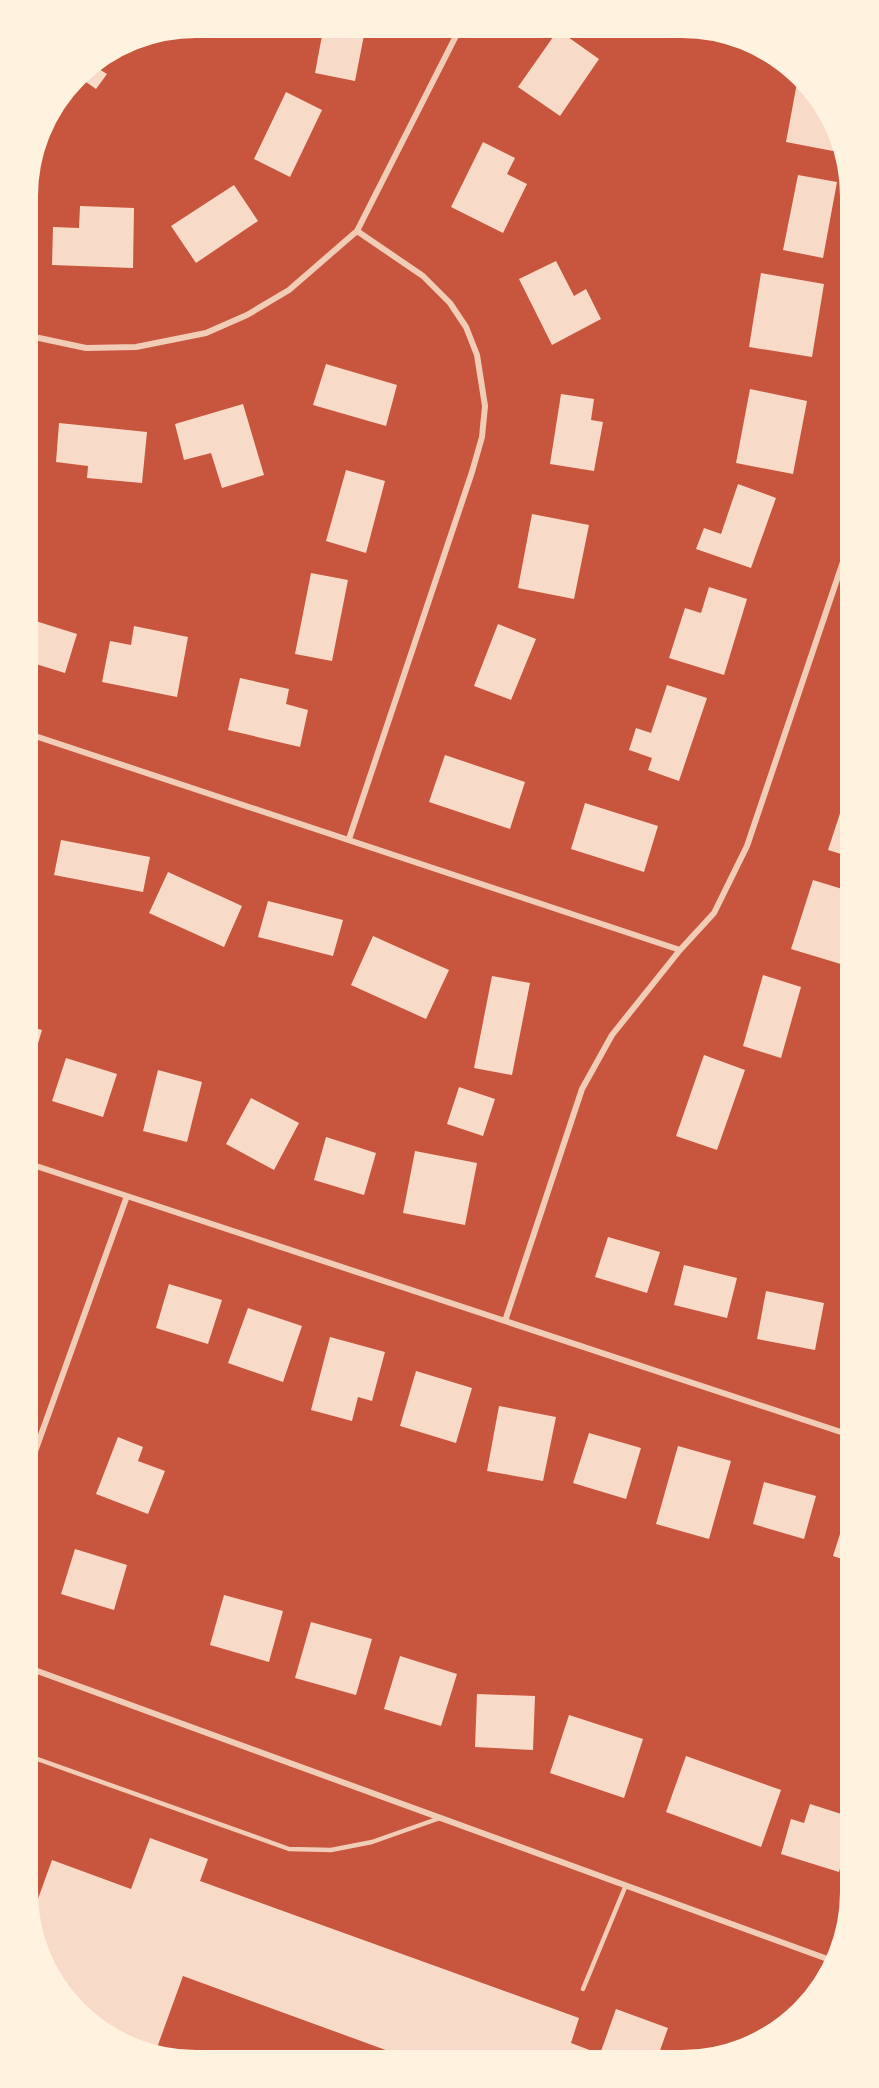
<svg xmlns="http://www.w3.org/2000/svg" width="879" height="2088" viewBox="0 0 879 2088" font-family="Rubik,sans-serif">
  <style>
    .building { fill: #f7dbc8 }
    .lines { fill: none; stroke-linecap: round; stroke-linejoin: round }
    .service { stroke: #f1ccb7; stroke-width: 4.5 }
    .minor { stroke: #f1ccb7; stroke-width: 6 }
    .rim { fill: none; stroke: #fff3e0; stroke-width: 8 }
  </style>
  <rect width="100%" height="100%" fill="#c8553d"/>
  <!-- building -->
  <path class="building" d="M324,25H366L355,81L315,73Z
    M558,30L599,59L560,116L518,87Z
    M89,63L107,74L96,89L76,75L83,67Z
    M799,72L804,74L837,131L833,151L786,142Z
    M286,92L322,110L290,177L254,159Z
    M483,142L515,158L507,174L527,184L503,233L451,207Z
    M798,175L837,182L823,258L783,250Z
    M234,185L258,221L196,263L171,226Z
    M24,206L36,210L30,226L25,224Z
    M80,206L134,208L133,268L52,265L53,227L79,228Z
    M556,261L574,296L586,289L601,319L552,345L519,279Z
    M761,273L824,284L812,357L749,347Z
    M326,364L397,385L386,426L313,405Z
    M750,389L807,401L793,474L736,463Z
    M561,394L594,399L591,420L603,422L594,471L550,464Z
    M243,404L264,475L222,488L211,453L184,460L175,424Z
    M59,423L147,432L142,483L87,478L88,466L56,462Z
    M346,470L385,481L366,553L326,541Z
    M738,484L776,498L751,568L696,549L704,528L721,534Z
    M532,514L589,525L574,599L518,588Z
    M311,573L348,580L332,661L295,654Z
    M709,587L747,599L724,675L669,658L685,608L701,613Z
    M26,618L77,634L65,673L26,661Z
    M498,624L536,639L511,700L474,686Z
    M134,626L188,637L177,697L102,682L110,641L131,645Z
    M240,678L289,689L286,704L308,710L300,747L228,730Z
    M667,685L707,698L679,781L648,770L652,758L629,750L636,728L651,733Z
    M445,755L525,782L510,829L429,802Z
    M851,780V857L828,850Z
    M585,803L658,826L644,872L571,849Z
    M26,825L36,828L27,858H26Z
    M61,840L150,857L143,892L54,875Z
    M168,872L242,906L224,947L149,913Z
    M813,880L852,892V940L844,965L791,949Z
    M268,901L343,920L333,956L258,937Z
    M373,936L449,970L426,1019L351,985Z
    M763,975L801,987L781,1058L743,1046Z
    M492,976L530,983L512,1075L474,1068Z
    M27,1026L42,1030L28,1077H27Z
    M704,1055L745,1070L717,1150L676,1136Z
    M66,1058L117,1074L103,1117L52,1101Z
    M158,1070L202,1082L187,1142L143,1131Z
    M459,1087L495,1099L483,1136L447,1124Z
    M251,1098L299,1123L274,1170L226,1144Z
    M326,1137L376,1153L364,1195L314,1180Z
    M415,1151L477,1163L465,1225L403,1213Z
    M608,1237L660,1252L647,1293L595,1277Z
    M684,1265L737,1278L727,1318L674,1305Z
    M169,1284L222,1300L208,1344L156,1328Z
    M766,1291L824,1303L815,1350L757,1339Z
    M248,1308L302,1326L283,1382L228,1363Z
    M852,1334H853V1361L845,1359Z
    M330,1337L385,1352L372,1401L358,1397L352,1421L311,1410Z
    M416,1371L472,1388L456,1443L400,1426Z
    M499,1406L556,1417L543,1481L487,1471Z
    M589,1433L641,1448L626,1499L573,1483Z
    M118,1437L143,1447L138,1461L165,1471L148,1514L96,1494Z
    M678,1446L731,1461L709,1539L656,1524Z
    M764,1482L816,1496L804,1539L753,1524Z
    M848,1509L853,1511L854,1563L833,1556Z
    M75,1549L127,1565L114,1610L61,1594Z
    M224,1595L283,1611L269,1662L210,1645Z
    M311,1622L372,1639L356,1695L295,1678Z
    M400,1656L457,1674L441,1726L384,1709Z
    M477,1694L535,1696L533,1750L475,1747Z
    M569,1715L643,1739L624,1798L550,1773Z
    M686,1756L781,1790L761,1847L666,1812Z
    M810,1804L854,1818L839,1872L781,1854L791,1819L804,1823Z
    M150,1838L208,1859L200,1881L579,2018L571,2043L600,2054L616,2009L668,2028L657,2059L413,2060L183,1976L154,2056L83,2021L30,1936V1921L52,1860L131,1889Z"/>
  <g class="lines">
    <!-- service -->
    <path class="service" d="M29,1756L289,1849L331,1850L372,1842L440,1818
      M583,1989L626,1885"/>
    <!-- minor -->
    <path class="minor" d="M25,335L86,348L136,347L206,333L247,315L289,290L357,231L461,26
      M26,733L680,950
      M349,839L472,472L482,437L485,406L477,355L466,327L450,303L423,276L357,231
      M27,1163L853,1436
      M505,1321L582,1089L612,1035L680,950L714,913L747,846L850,541
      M28,1471L127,1196
      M29,1668L833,1961"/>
  </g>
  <!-- crop -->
  <path d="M0 0H879V2088H0ZM196 34H682A162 162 0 0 1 844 196V1892A162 162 0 0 1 682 2054H196A162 162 0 0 1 34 1892V196A162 162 0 0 1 196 34Z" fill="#fff3e0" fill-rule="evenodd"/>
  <path class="rim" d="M196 34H682A162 162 0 0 1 844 196V1892A162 162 0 0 1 682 2054H196A162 162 0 0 1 34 1892V196A162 162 0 0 1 196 34Z"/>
</svg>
